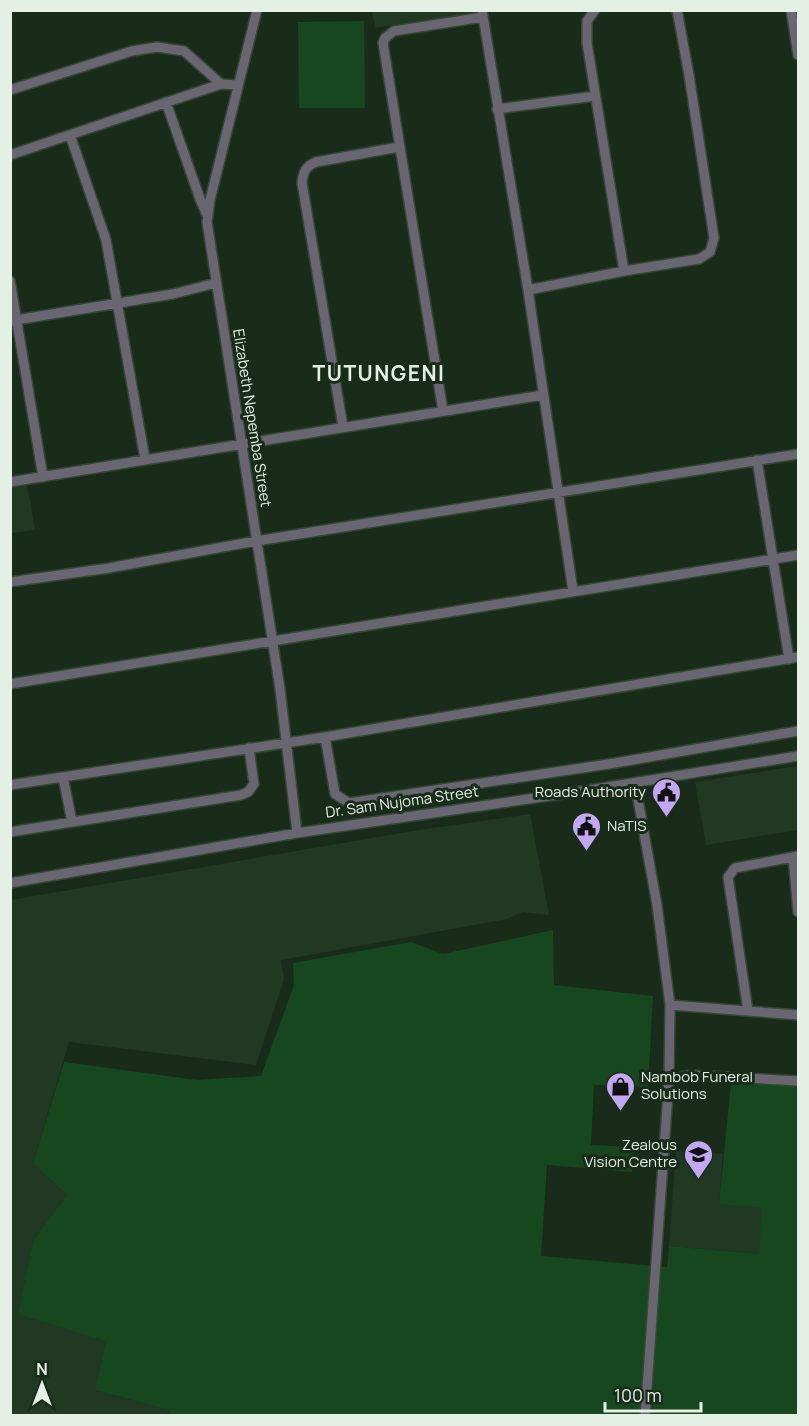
<svg xmlns="http://www.w3.org/2000/svg" width="809" height="1426" viewBox="0 0 809 1426" font-family="Manrope,sans-serif">
  <style>
    .built { fill: #213923 }
    .green { fill: #17471e }
    .lines { fill: none; stroke-linecap: round; stroke-linejoin: round }
    .minor-casing { stroke: #354736; stroke-width: 12 }
    .minor { stroke: #696671; stroke-width: 9 }
    .labels { text-anchor: middle; stroke-width: 6; stroke-linejoin: round; paint-order: stroke }
    .street-label { font-size: 15px; fill: #e4f0e4; stroke: #192c1a }
    .poi-label { font-size: 15px; fill: #e4f0e4; stroke: #192c1a; text-anchor: end }
    .district-label { font-size: 21px; font-weight: bold; letter-spacing: 1.5px; fill: #e4f0e4; stroke: #192c1a }
  </style>
  <rect width="100%" height="100%" fill="#192c1a"/>
  <!-- built -->
  <path class="built" d="M479,10V13L375,28L372,11Z
    M27,484L35,530L11,533V487Z
    M798,766V830L706,845L695,782Z
    M530,814L549,915L523,912L507,919L281,960L284,979L256,1065L69,1042L33,1163L67,1195L34,1239L106,1341L95,1390L171,1410L170,1416H11V900L419,830Z
    M676,1151L723,1154L719,1203L763,1208L759,1254L669,1246Z"/>
  <!-- green -->
  <path class="green" d="M364,21L365,108H299L298,22Z
    M553,930L554,985L653,996L648,1087L594,1085L591,1145L634,1147L632,1172L547,1165L541,1256L667,1267L669,1246L759,1254L762,1208L719,1204L731,1083L798,1085V1415H170V1410L95,1390L106,1341L18,1314L34,1239L67,1195L33,1163L64,1062L197,1080L261,1076L294,985L293,963L411,942L443,954Z"/>
  <g class="lines">
    <defs>
      <path id="minor" d="M257,10L210,200L207,222L280,689L297,833
        M482,10L528,290L573,591
        M595,10L587,21V43L624,271
        M791,10L798,55
        M10,90L132,51L157,47L184,51L221,84
        M166,102L200,199L207,215
        M497,109L595,96
        M70,135L106,240L145,459
        M10,155L221,84L238,85
        M10,281L43,477
        M528,290L624,271L699,259L710,252L714,238L689,75L677,10
        M10,321L173,294L216,283
        M443,411L383,43L385,38L394,31L483,17
        M343,427L302,183C303,172 306,166 316,162L399,147
        M757,460L789,659
        M10,482L543,395
        M10,582L109,568L256,541L798,454
        M10,684L798,555
        M325,737L335,794L349,803L615,763L798,731
        M63,777L72,822
        M635,783L657,905L670,1005L669,1079L645,1416
        M10,785L325,737L798,657
        M10,832L241,795L248,792L254,784L249,748
        M793,857L798,912
        M10,883L297,833L583,791L798,756
        M670,1005L798,1015
        M748,1011L728,877L735,868L798,856
        M669,1079L691,1075L798,1081"/>
    </defs>
    <!-- minor casing -->
    <use href="#minor" class="minor-casing"/>
    <!-- minor -->
    <use href="#minor" class="minor"/>
  </g>
  <!-- icons -->
  <defs>
    <symbol id="civic-pin" viewBox="-11 -11 22 30"><path d="M0 17L-7.5 6A9.5 9.5 0 1 1 7.5 6Z" fill="#c3a7f2" stroke="#192c1a"/><path d="M-.6-6.5H3V-4.5H.6V-3L4-1V1h2V6H-6V1h2V-1L-.6-3ZM-1.2 2.5V6h2.4V2.5Z" fill="#111"/></symbol>
    <symbol id="shop-pin" viewBox="-11 -11 22 30"><path d="M0 17L-7.5 6A9.5 9.5 0 1 1 7.5 6Z" fill="#c3a7f2" stroke="#192c1a"/><path d="M-5-2.5h2.3a2.7 3.5 0 0 1 5.4 0H5L5.5 6h-11ZM-1.5-2.5h3a1.5 2.3 0 0 0-3 0Z" fill="#111"/></symbol>
    <symbol id="school-pin" viewBox="-11 -11 22 30"><path d="M0 17L-7.5 6A9.5 9.5 0 1 1 7.5 6Z" fill="#c3a7f2" stroke="#192c1a"/><path d="M0-5L7-2L0 1L-7-2ZM-4 1L0 2.5L4 1V4Q0 6-4 4Z" fill="#111"/></symbol>
  </defs>
  <g fill-rule="evenodd">
    <use href="#civic-pin" x="650" y="776" width="33" height="45"/>
    <use href="#civic-pin" x="570" y="810" width="33" height="45"/>
    <use href="#shop-pin" x="604" y="1070" width="33" height="45"/>
    <use href="#school-pin" x="682" y="1138" width="33" height="45"/>
  </g>
  <g class="labels">
    <!-- street labels -->
    <g class="street-label">
      <text transform="translate(252 418) rotate(81)" y="5">Elizabeth Nepemba Street</text>
      <text transform="translate(402 802) rotate(-8)" y="5">Dr. Sam Nujoma Street</text>
    </g>
    <!-- poi labels -->
    <g class="poi-label">
      <text x="646" y="797">Roads Authority</text>
      <text x="607" y="831" text-anchor="start">NaTIS</text>
      <text x="641" y="1082" text-anchor="start">Nambob Funeral<tspan x="641" dy="17">Solutions</tspan></text>
      <text x="677" y="1150">Zealous<tspan x="677" dy="17">Vision Centre</tspan></text>
    </g>
    <!-- district labels -->
    <g class="district-label">
      <text x="379" y="381">TUTUNGENI</text>
    </g>
  </g>
  <!-- border -->
  <rect width="809" height="1426" fill="none" stroke="#e4f0e4" stroke-width="24"/>
  <!-- north arrow -->
  <g transform="translate(42 1384)" stroke="#192c1a" stroke-width="4.5" paint-order="stroke">
  <path d="M0-4.5L10 22L0 15L-10 22Z" fill="#e4f0e4"/>
  <text y="-9" font-size="16" font-weight="bold" text-anchor="middle" fill="#e4f0e4">N</text>
  </g>
  <!-- scale -->
  <path d="M605 1402v9h96v-9" fill="none" stroke="#e4f0e4" stroke-width="3"/>
  <text x="614" y="1402" font-size="18" fill="#e4f0e4" stroke="#192c1a" stroke-width="4.5" paint-order="stroke">100 m</text>
</svg>
